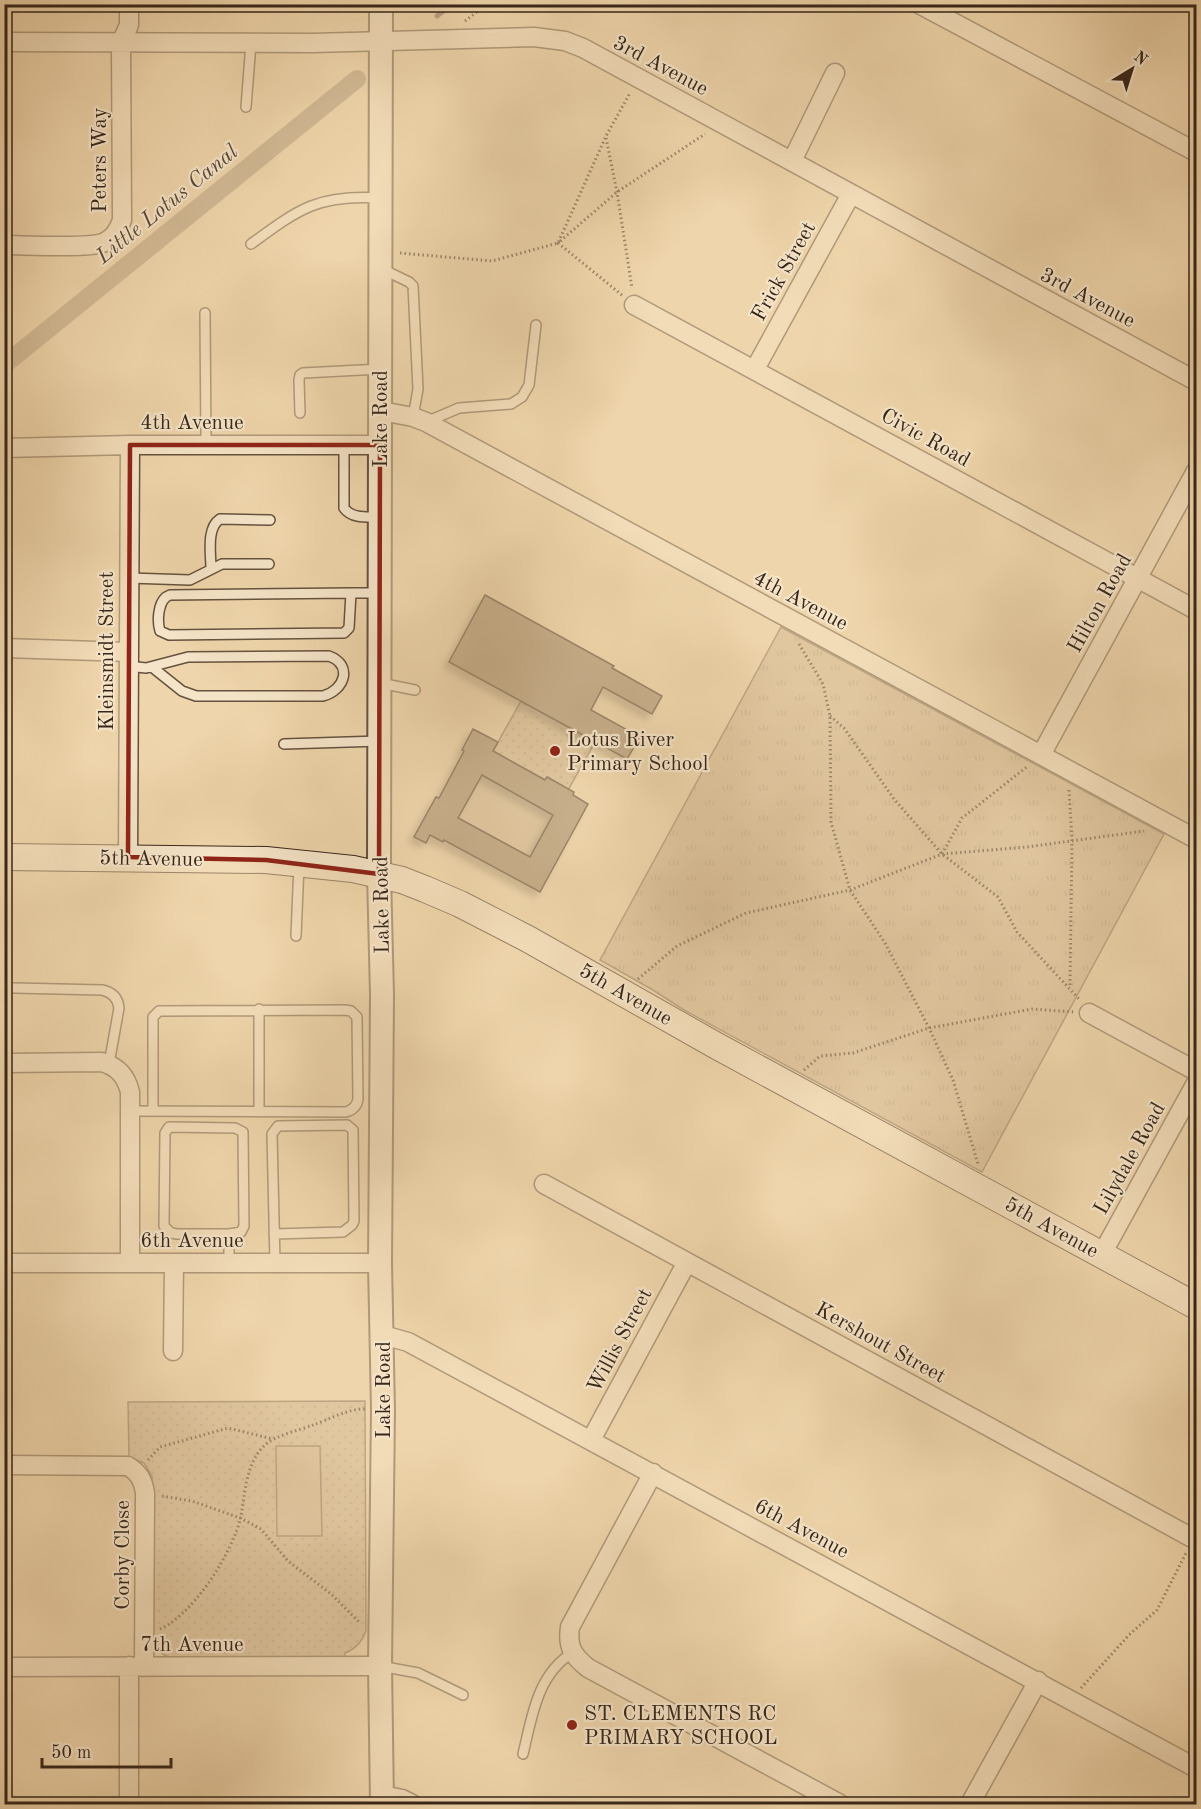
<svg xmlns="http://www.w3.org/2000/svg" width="1201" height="1809" viewBox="0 0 1201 1809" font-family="'Old Standard TT',serif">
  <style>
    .grass { fill: url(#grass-tufts); stroke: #846e56; stroke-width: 1.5 }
    .park { fill: url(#park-dots); stroke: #846e56; stroke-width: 1.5 }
    .garden { fill: #d0b792; stroke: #846e56; stroke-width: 1.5 }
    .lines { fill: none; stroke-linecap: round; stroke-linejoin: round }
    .stream { stroke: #806c54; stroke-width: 5 }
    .canal { stroke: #b09a7a; stroke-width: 18 }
    .building { fill: #978165; stroke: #37261a; stroke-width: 1.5; fill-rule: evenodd; filter: url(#shadow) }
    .service-casing { stroke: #65523e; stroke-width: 12 }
    .minor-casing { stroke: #65523e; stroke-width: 21 }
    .tertiary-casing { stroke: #65523e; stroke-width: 26 }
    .secondary-casing { stroke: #37261a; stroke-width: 28 }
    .path { stroke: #37261a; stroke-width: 3; stroke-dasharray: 1.5 3; stroke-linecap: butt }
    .service { stroke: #f5e4c8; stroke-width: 9 }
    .minor { stroke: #f5e4c8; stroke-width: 18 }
    .tertiary { stroke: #f5e4c8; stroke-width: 22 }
    .secondary { stroke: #f5e4c8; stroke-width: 26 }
    .marked { fill: none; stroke: #8f2418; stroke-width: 4.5; stroke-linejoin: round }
    .poi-dot { fill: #8f2418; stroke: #f5e4c8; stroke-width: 2 }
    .labels { text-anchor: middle; stroke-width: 4.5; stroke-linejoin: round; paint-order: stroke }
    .street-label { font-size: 21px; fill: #37261a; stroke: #f5e4c8 }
    .poi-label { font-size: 21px; fill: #37261a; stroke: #f5e4c8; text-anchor: start }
    .water-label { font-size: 22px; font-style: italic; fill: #5b4937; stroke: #f5e4c8 }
  </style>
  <defs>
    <pattern id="grass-tufts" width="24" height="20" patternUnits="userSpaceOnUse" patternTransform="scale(1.5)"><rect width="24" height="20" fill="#d0b792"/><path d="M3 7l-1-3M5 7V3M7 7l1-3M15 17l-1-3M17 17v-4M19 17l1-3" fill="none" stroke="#b39d7d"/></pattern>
    <pattern id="park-dots" width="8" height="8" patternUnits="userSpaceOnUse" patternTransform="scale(1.5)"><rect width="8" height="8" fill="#d0b792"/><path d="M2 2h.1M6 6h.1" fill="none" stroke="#b39d7d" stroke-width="1.8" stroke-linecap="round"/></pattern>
    <filter id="shadow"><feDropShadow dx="-5.5" dy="5.5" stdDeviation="3" flood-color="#0004"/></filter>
  </defs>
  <rect width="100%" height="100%" fill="#efd5ab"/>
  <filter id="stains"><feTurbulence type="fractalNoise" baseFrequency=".00333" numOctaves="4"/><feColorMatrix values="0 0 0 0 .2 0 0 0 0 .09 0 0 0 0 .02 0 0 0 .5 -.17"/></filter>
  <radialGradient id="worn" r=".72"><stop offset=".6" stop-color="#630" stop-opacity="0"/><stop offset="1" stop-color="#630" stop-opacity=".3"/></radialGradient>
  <!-- grass -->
  <path class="grass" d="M781,627L1164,834L982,1172L684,1010L653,990L600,960Z"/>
  <!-- park -->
  <path class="park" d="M521,701L595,742L567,792L562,785L547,777L545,780L493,751Z
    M365,1401L366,1631C362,1642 356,1649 345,1653L344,1658H172C161,1655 156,1649 152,1639V1476L144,1463L129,1457L128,1402Z"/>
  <!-- garden -->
  <path class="garden" d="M482,775L553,815L530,857L458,818Z
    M276,1446H320L322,1536H277Z"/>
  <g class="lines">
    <!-- stream -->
    <path class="stream" d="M437,16L452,4"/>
    <!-- canal -->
    <path class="canal" d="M4,365L357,79"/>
  </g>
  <!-- building -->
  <path class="building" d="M485,595L614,666L612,668L662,696L652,714L603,687L591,710L640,737L627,759L449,662Z
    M473,729L498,742L493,751L545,780L547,777L574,792L573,795L588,804L540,892L444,840L443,842L430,835L426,843L414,837L436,797L439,798L464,751L462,750ZM482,775L553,815L530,857L458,818Z"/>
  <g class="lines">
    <defs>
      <path id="service" d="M246,107L251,43
        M251,244C299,209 318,194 380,198
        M382,269L409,282L413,286L418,389L413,417
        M205,313L206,445
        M300,413L299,380L300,375L303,373L381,369
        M426,422L459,408L511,404L522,397L529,385L536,325
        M344,445V508C352,519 367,517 380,517
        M211,569C211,554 206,528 220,519L270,520
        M129,578L190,580L222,564H269
        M351,593L349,628L344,633L169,635L160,631C157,621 158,604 166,597L170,595L351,593H380
        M128,666L146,668L188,657L329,656C353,665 345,690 323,696H196L182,691L152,667
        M380,683L415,690
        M284,744L380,741
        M296,936L299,865
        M14,988L102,990C112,992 118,998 119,1008L109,1064
        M259,1009V1112
        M130,1111L346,1112C353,1110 357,1106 358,1099L357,1017L351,1011L345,1010L159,1011L153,1017V1111
        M229,1234L241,1232L244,1226L243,1132L235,1128L169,1127L165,1133L164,1226L171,1233L177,1234H229V1263
        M274,1234L343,1232L352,1225L354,1221L353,1130L347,1125L278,1126L272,1134L275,1263
        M380,1666L418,1673L463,1695
        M523,1754C532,1717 537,1675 572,1653"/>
      <path id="minor" d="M919,4L1196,152
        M4,42L312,43L534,37L565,41L583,48L1196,381
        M792,161L835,73
        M4,245C24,245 92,249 105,242C115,237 119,229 122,220L121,43L129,25V4
        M634,305L1196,610
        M755,369L851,194
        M381,411L413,417L426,422L1196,839
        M4,448L130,445H380
        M4,648L128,652
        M1041,755L1196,471
        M128,857L130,445
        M1089,1013L1196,1071
        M4,1063L102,1062C118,1067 126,1076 130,1092V1263
        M544,1184L1196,1540
        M1102,1254L1196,1083
        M4,1263H380
        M383,1335L408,1342L1196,1768
        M173,1351L174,1263
        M591,1440L687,1262
        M4,1465L128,1466C139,1473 143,1480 145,1493L144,1667
        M653,1473L570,1627C567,1647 573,1656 588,1668L840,1804
        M129,1666V1804
        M4,1667L380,1666
        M382,1795L402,1799L412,1804
        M970,1804L1038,1681"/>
      <path id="tertiary" d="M381,4L379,874L382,995L380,1263L383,1410L380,1666L382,1804"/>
      <path id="secondary" d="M4,857L266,860L353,869L402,880L425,889L460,904L528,939L715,1045L1196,1306"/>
    </defs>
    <!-- service casing -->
    <use href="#service" class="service-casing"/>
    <!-- minor casing -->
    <use href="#minor" class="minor-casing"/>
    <!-- tertiary casing -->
    <use href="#tertiary" class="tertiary-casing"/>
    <!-- secondary casing -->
    <use href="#secondary" class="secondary-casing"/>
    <!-- path -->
    <path class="path" d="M465,21L487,4
      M606,138L617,192L632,288
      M400,253L492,261L558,243L606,136L630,93
      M622,295L558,243L617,192L705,134
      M799,644L823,684L830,716L831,822L850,890L885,943L929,1028L953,1080L978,1164
      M830,716L844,728L894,799L942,854L998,897L1017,932L1079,999
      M1069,790L1072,840L1070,987
      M942,854L962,818L1028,766
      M638,979L677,946L746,913L850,890L942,854L1027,847L1144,831
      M804,1070L820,1056L853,1053L929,1028L1032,1009L1074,1012
      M148,1460L160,1447L228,1428L273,1439
      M162,1496L192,1501L240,1518L261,1529L288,1561L331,1594L360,1623
      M160,1629C194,1614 233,1552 241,1516C245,1494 246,1464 263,1447C274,1435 298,1431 313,1425C328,1420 349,1408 365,1409
      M1081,1688L1129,1635L1157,1610L1186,1553"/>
    <!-- service -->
    <use href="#service" class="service"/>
    <!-- minor -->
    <use href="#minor" class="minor"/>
    <!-- tertiary -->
    <use href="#tertiary" class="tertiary"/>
    <!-- secondary -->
    <use href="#secondary" class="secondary"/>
  </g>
  <!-- marked area -->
  <path d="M0 0H1201V1809H0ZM130,445H380L379,874L266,860L128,857Z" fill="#efd5ab" fill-opacity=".55" fill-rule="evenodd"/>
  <path class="marked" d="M130,445H380L379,874L266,860L128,857Z"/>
  <!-- markers -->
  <g class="poi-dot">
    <circle cx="555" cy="751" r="6"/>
    <circle cx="572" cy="1725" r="6"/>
  </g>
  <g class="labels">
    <!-- street labels -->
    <g class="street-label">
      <text transform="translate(661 65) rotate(28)" y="7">3rd Avenue</text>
      <text transform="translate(99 160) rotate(-90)" y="7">Peters Way</text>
      <text transform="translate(783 271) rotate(-61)" y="7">Frick Street</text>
      <text transform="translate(1088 297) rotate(28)" y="7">3rd Avenue</text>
      <text transform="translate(380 419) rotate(-90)" y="7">Lake Road</text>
      <text x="192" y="429">4th Avenue</text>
      <text transform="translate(926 437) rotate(29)" y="7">Civic Road</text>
      <text transform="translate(801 600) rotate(28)" y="7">4th Avenue</text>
      <text transform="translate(1099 603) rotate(-61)" y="7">Hilton Road</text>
      <text transform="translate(106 651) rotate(-90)" y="7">Kleinsmidt Street</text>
      <text transform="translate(151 858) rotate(1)" y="7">5th Avenue</text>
      <text transform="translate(381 905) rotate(-91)" y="7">Lake Road</text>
      <text transform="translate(626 994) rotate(30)" y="7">5th Avenue</text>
      <text transform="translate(1129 1158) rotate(-61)" y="7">Lilydale Road</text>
      <text transform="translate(1052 1227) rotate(29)" y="7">5th Avenue</text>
      <text x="192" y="1247">6th Avenue</text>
      <text transform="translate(619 1340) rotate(-62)" y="7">Willis Street</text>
      <text transform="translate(881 1342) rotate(29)" y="7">Kershout Street</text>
      <text transform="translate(383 1390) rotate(-90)" y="7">Lake Road</text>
      <text transform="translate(802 1528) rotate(28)" y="7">6th Avenue</text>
      <text transform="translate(122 1555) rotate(-90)" y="7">Corby Close</text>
      <text x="192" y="1651">7th Avenue</text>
    </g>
    <!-- poi labels -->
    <g class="poi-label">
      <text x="567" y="746">Lotus River<tspan x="567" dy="24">Primary School</tspan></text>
      <text x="584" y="1720">ST. CLEMENTS RC<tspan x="584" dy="24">PRIMARY SCHOOL</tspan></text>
    </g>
    <!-- water labels -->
    <g class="water-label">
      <text transform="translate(166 203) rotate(-39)" y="8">Little Lotus Canal</text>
    </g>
  </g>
  <!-- margin -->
  <rect width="1201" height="1809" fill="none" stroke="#efd5ab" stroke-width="24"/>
  <rect x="6" y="6" width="1189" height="1797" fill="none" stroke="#37261a" stroke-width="3"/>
  <rect x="12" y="12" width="1177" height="1785" fill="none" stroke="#37261a" stroke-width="1.5"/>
  <!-- north arrow -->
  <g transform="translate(1132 69) rotate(38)" stroke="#f5e4c8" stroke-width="4.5" paint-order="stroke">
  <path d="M0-4.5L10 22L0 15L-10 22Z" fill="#37261a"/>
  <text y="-9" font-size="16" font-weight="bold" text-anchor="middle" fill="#37261a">N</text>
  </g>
  <!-- scale -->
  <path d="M42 1758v9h129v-9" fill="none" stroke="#37261a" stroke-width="3"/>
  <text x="51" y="1758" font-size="18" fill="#37261a" stroke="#f5e4c8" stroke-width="4.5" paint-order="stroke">50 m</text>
  <rect width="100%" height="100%" filter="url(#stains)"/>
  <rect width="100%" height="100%" fill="url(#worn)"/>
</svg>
